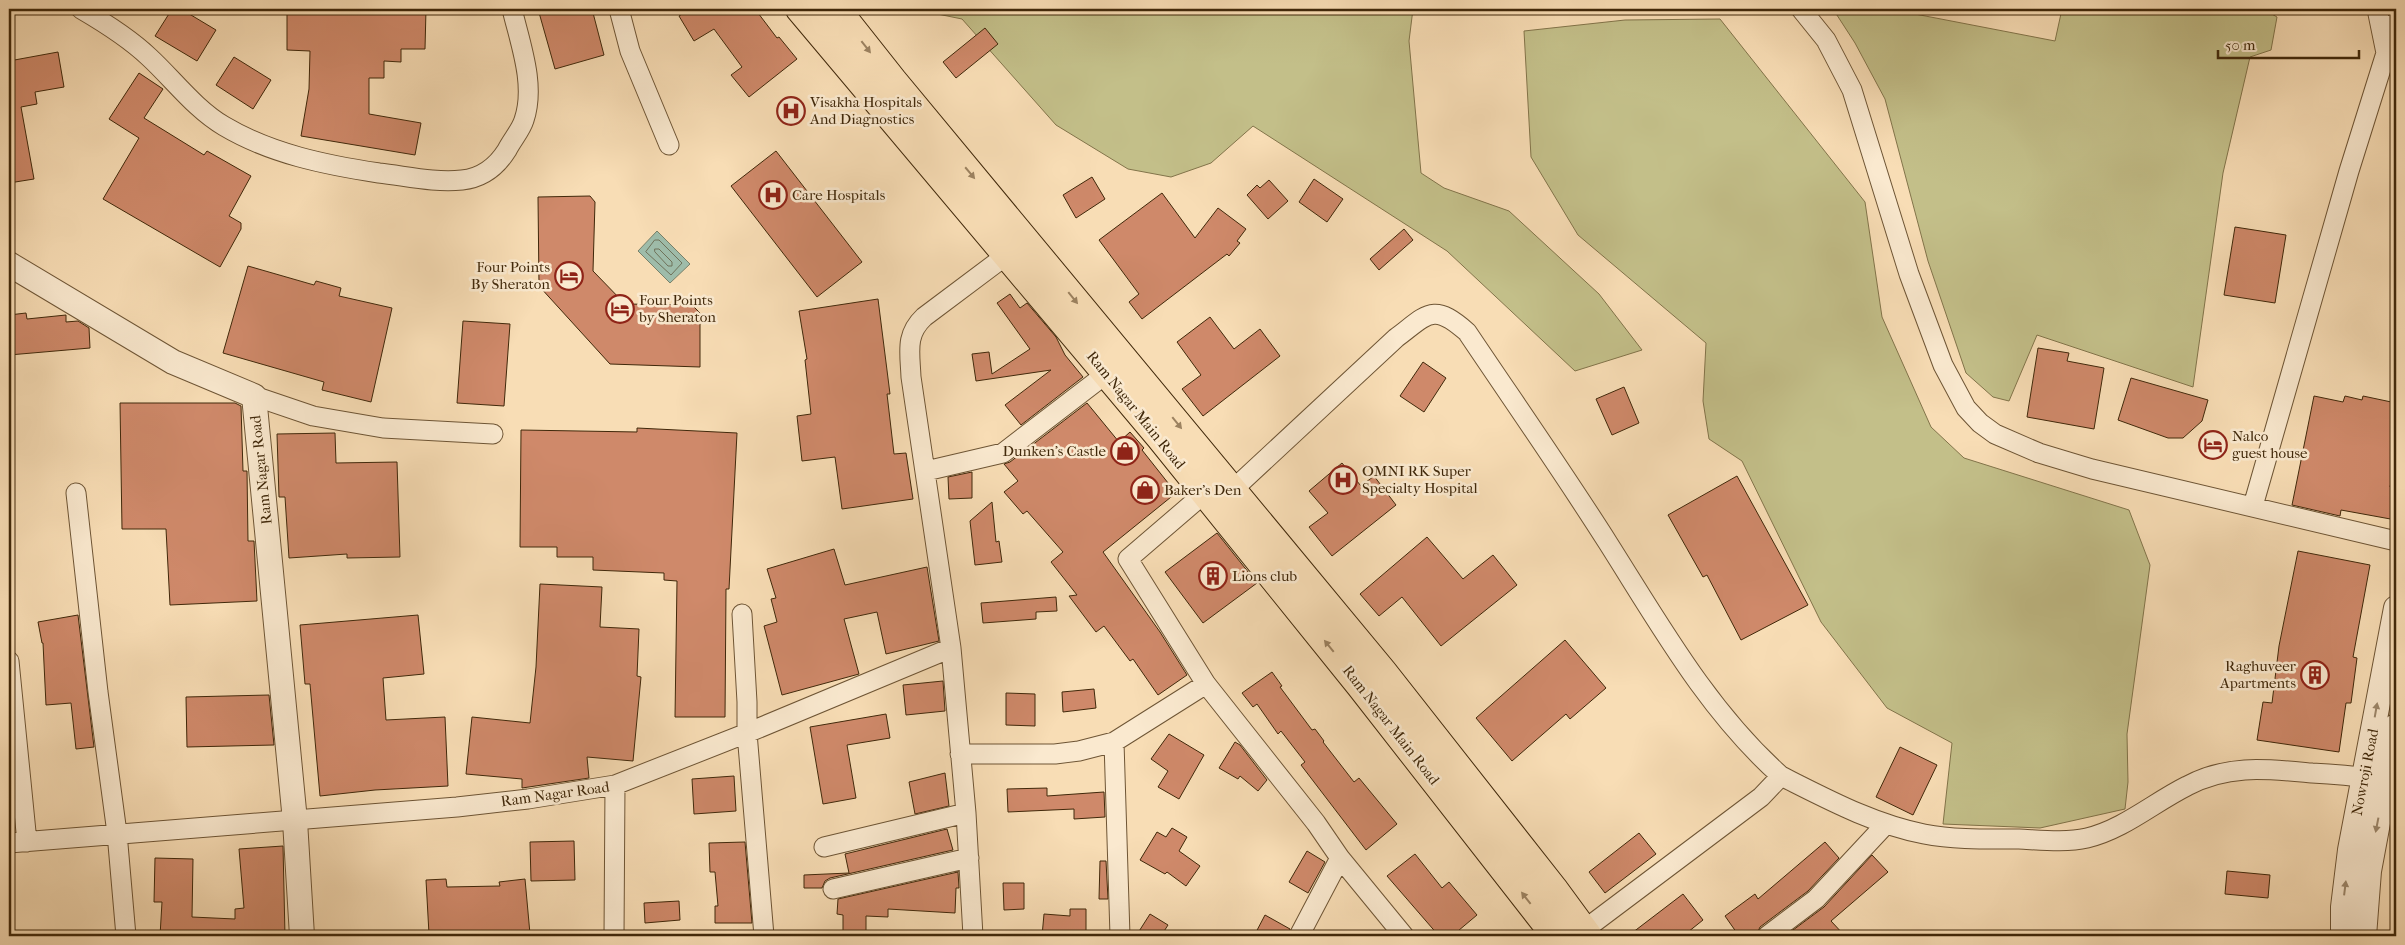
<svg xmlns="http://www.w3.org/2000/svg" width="2405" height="945" viewBox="0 0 2405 945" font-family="'IM FELL French Canon',serif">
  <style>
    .green { fill: #c3bf89; stroke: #82744a }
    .water { fill: #9ebcaa; stroke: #78816a }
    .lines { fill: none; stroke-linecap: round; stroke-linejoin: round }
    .shore { stroke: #6f725a; stroke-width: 1 }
    .building { fill: #cf896a; stroke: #40280a }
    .minor-casing { stroke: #6e5535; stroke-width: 21 }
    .tertiary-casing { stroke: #6e5535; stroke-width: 26 }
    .primary-casing { stroke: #40280a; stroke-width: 30 }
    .minor { stroke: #fae9cf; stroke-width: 19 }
    .tertiary { stroke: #fae9cf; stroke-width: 24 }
    .primary { stroke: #f8ddb5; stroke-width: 28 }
    .oneway { fill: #9c8260 }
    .oneway2 { fill: #9d886c }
    .labels { text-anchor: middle; stroke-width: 5; stroke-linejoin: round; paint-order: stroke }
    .poi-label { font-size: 15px; fill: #40280a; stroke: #fae9cf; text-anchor: start }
    .street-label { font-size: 15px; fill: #40280a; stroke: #fae9cf }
  </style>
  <rect width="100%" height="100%" fill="#f8ddb5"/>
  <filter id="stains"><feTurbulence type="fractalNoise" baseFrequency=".004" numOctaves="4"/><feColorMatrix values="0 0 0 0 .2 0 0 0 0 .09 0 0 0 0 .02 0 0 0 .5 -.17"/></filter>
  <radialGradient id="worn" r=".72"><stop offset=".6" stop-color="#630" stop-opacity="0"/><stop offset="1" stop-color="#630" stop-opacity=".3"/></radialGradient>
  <!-- green -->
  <path class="green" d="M913,9H1413L1409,41L1421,173L1444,188L1509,211L1599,294L1642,350L1575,371L1447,251L1253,126L1211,163L1171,177L1128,169L1056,125L962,19Z
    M1833,9H1889L2055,41L2062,9H2263L2277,17L2271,50L2250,57L2223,173L2193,387L2037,335L2009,401L1993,397L1966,373L1928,261L1885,99L1855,43Z
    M1720,19L1865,202L1882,317L1931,427L1964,458L2129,510L2150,565L2127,734L2128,782L2125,809L2040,828L1943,824L1952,743L1887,708L1821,622L1742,461L1709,439L1703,401L1706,343L1578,235L1531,157L1524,31L1625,20Z"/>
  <!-- water -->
  <path class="water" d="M657,231L690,264L670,283L638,251Z"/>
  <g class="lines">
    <!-- shore -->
    <path class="shore" d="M655,240H659L682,263L671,275L646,252Z
      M655,249H659L672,262V266H668L655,252Z"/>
  </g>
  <!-- building -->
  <path class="building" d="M172,9H181L216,30L197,61L155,36Z
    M287,9H426L425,49H401V62L384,61V78H369V114L421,123L415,155L301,136L309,89L310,51L287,50Z
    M538,9H592L604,55L555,69Z
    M690,9H755L777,38L779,37L797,59L749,97L731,75L742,67L714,29L694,41L679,16Z
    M985,28L998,44L956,78L943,62Z
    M58,52L64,87L35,92L37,104L21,107L34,179L9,183V61Z
    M234,57L271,80L253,109L216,85Z
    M139,73L163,89L144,118L204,155L207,151L251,176L229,216L241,223V229L220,267L103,199L139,138L109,119Z
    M776,151L862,262L817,297L731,186Z
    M1092,177L1105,199L1076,218L1063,195Z
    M1314,179L1343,199L1327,222L1299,202Z
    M1269,180L1288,201L1268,219L1247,195L1257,185L1260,188Z
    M1162,193L1195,238L1218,208L1246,229L1237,241L1240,243L1229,256L1227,254L1142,319L1129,302L1139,294L1099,240Z
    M590,196L595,202L593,271L625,304L692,305L700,313V367L610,364L539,286L538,197Z
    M2235,227L2286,235L2275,303L2224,295Z
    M1404,229L1413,240L1379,270L1370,259Z
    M248,266L314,285L316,281L341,288L339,296L392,308L371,402L322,390L324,382L223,353Z
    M1010,294L1020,308L1027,303L1056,337L1065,355L1083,377L1021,425L1005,405L1051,370L976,381L972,354L989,352L992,374L1030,349L997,303Z
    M878,299L890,394H887L894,454L906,453L913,499L842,509L835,457L802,461L797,416L811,414L805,360L807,359L799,311Z
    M26,313L27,319L66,315V322L78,321L89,328L90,348L9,355V315Z
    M1210,317L1234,349L1260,329L1280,356L1203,416L1182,389L1201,375L1177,342Z
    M463,321L510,324L504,406L457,403Z
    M2038,348L2069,353L2067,361L2104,368L2094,429L2027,417Z
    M1423,362L1446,378L1424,412L1400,396Z
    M2131,378L2208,400L2202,421L2183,438H2168L2118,420Z
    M1624,387L1639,423L1612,435L1596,399Z
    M2314,396L2343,402L2345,396L2362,400L2363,396L2396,403V458L2390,487L2396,488V520L2341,510L2340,516L2292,505Z
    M120,403H235L241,406L243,471H247L248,541H254L257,601L170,605L166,529H122Z
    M1087,403L1119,442L1130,432L1144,448L1142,450L1176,493L1103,552L1160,632L1187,675L1158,695L1133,659L1130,661L1104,626L1096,632L1069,596L1077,595L1051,562L1063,552L1027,511L1023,514L1004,492L1018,481L1004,464L1010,462Z
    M637,428L737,433L729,589H726L725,717H675L677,581L664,580V573L593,570V557H557V547H520L521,430L637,432Z
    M335,433L336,463L397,462L400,557L347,558V554L289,558L285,497H279L277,434Z
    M1342,463L1361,486L1374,476L1396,505L1332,556L1309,527L1328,513L1309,491Z
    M972,472V498L949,499L948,477Z
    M1737,476L1808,605L1741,640L1707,575L1703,577L1668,515Z
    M992,502L996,542L999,541L1002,562L975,565L970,521Z
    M1217,533L1257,583L1203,623L1165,572Z
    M1427,537L1463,579L1493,555L1517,585L1441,646L1402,597L1379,616L1360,594Z
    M834,549L845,585L927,567L939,641L886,654L877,612L844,619L859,674L782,695L764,626L777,622L771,599L776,598L767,569Z
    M2298,551L2370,565L2353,657L2357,658L2351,703H2346L2339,752L2257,740L2263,702L2272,703L2279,646Z
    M540,584L602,587L600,627L639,629L637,676L641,677L633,761L587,757L589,778L522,788V779L466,774L472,717L530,723L536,667Z
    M1056,597L1057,611L1036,612V619L983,623L981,603Z
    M78,615L94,747L76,749L71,703L46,705L43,643H42L38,622Z
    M418,615L424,674L383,678L386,720L445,717L448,786L375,790L320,796L310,684H305L300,625Z
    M1565,640L1606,688L1570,719L1566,714L1512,761L1476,718Z
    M1272,672L1282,686L1280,687L1312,730L1315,729L1324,741L1323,742L1354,782L1359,778L1397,824L1366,850L1301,765L1305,762L1281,731L1278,734L1257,704L1253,707L1242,693Z
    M943,681L945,711L906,715L903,685Z
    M1094,689L1096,708L1063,712L1062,692Z
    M1006,693L1035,694V726L1006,725Z
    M269,695L274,745L187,747L186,697Z
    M886,714L890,738L847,745L856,798L823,804L810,727Z
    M1169,734L1204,755L1179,799L1158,787L1168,771L1151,759Z
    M1235,742L1240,745L1267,780L1258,791L1240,776L1238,779L1219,768Z
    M1900,747L1937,765L1913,815L1876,797Z
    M945,773L949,806L915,814L909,782Z
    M734,776L736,811L694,814L692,779Z
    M1047,788V796L1104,792L1105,817L1074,819V809L1008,812L1007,789Z
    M1172,828L1187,837L1179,851L1200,866L1186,886L1167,872L1165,874L1140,860L1157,832L1166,837Z
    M947,829L953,850L830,878L825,881L822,888H804V875L849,873L845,854Z
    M1639,833L1656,854L1605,893L1589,872Z
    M574,841L575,880L531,881L530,842Z
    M745,842L752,923H715V906H718L715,872H710L709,843Z
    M1825,842L1839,858L1808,891L1760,927L1756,936H1739L1725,916L1755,894L1758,899Z
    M283,846L285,936H160L162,902H154L155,858L193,859L192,917L235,919V909L244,908L239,849Z
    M1307,851L1325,862L1308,893L1289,882Z
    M1415,854L1442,888L1449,882L1477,915L1452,936H1439L1387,876Z
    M1872,855L1888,872L1831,921L1845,936H1785L1824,907Z
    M1100,861H1106L1108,899H1099Z
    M2227,871L2270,875L2268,898L2225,894Z
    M958,872L959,888H956L955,913L888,909V917L866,916V936H843V915L837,914L838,899Z
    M446,879L447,887L500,886L499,882L525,879L530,934L504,936V933L467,935V932L429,934L426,880Z
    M1003,883H1024V909L1004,910Z
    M1683,894L1703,920L1683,936H1628Z
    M679,901L680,920L645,923L644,903Z
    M1070,909H1086V933L1042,936L1044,914L1070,916Z
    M1150,914L1168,925L1161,936H1136Z
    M1265,915L1290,929L1288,936H1254Z"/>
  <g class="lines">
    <defs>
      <path id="minor" d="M81,9C105,23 129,38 149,57C173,79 195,109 224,126C271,154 326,165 379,173C406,176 435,183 462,180C482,178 497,166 507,150C512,140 521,130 524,120C536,85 520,43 512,9
        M619,9L630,51L669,145
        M1801,9L1826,40L1852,90L1909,274L1943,365L1966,408L1980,423L1995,434L2039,453L2092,469L2396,541
        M2386,52L2396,22
        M254,396L313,416L383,428L493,434
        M926,471L1003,453L1106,374
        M1213,486L1128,559L1206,684L1316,823L1340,858L1299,936
        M76,493L98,692L117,833L126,936
        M1225,497L1396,338C1428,314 1433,302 1467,332C1514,402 1563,472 1608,543C1660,625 1708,711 1781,776L1761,797L1584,930
        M2253,506L2349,171L2386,53L2377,9
        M951,648L966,813L973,936
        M9,661L27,842
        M1114,742L1206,684
        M960,754H1055L1079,751L1114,742L1120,936
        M1781,776C1827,799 1873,824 1924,834C1955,840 1987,839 2019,839C2040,840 2066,843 2087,838C2124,829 2153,803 2187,786C2228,764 2267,769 2312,773C2333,774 2355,776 2376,779
        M9,843L457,807L528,799L615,785L747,733V702L742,614
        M824,847L966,813
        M1340,858L1404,936
        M833,889L969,858
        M614,936L615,785
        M764,936L747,733L951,648L911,377C910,352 905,335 924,317L1016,248
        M1767,936L1816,899L1886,824"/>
      <path id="tertiary" d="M9,264L173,362L254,396L295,821L302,936
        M2343,936V907L2350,850L2396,608
        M2364,936L2369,871L2396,726"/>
      <path id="primary" d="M800,9L1160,437L1360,685L1556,936
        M836,9L893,81L1382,671L1555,891L1588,936"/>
    </defs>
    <!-- minor casing -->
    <use href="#minor" class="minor-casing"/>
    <!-- tertiary casing -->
    <use href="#tertiary" class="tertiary-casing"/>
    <!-- primary casing -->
    <use href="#primary" class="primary-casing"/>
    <!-- minor -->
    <use href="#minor" class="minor"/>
    <!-- tertiary -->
    <use href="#tertiary" class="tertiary"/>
    <!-- primary -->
    <use href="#primary" class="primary"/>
  </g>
  <!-- one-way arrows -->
  <defs><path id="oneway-solid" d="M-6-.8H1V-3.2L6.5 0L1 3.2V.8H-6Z" transform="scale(1.25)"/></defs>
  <g class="oneway">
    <use href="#oneway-solid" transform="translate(866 47) rotate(52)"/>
    <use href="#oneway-solid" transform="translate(970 173) rotate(50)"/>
    <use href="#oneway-solid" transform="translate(1073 298) rotate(51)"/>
    <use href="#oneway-solid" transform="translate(1177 423) rotate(51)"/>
    <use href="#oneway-solid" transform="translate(1329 646) rotate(-129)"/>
    <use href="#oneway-solid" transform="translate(1526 898) rotate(-128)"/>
  </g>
  <g class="oneway2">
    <use href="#oneway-solid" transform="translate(2376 710) rotate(-80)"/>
    <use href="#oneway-solid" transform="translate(2377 825) rotate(101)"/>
    <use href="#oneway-solid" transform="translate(2345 888) rotate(-83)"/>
  </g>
  <!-- icons -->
  <defs>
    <symbol id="hospital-ring" viewBox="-11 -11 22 22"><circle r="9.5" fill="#fae9cf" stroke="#8f2418" stroke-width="1.5"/><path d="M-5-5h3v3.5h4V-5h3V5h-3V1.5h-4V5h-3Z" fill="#8f2418"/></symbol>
    <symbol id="hotel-ring" viewBox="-11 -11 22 22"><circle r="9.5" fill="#fae9cf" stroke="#8f2418" stroke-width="1.5"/><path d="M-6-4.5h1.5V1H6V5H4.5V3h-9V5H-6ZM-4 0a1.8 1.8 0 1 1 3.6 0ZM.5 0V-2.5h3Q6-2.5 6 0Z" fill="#8f2418"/></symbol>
    <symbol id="shop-ring" viewBox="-11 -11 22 22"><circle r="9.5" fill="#fae9cf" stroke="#8f2418" stroke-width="1.5"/><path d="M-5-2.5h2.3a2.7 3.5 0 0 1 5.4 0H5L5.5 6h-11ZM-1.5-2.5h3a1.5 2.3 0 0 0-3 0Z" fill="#8f2418"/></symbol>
    <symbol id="building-ring" viewBox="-11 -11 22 22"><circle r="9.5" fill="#fae9cf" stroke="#8f2418" stroke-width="1.5"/><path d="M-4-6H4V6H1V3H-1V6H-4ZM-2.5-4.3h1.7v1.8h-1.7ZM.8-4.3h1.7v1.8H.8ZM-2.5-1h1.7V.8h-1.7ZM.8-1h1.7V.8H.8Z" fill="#8f2418"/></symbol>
  </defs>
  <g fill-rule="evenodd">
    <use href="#hospital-ring" x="775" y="95" width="32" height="32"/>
    <use href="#hospital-ring" x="757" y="179" width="32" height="32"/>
    <use href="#hotel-ring" x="553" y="260" width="32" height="32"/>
    <use href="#hotel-ring" x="604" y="293" width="32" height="32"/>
    <use href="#hotel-ring" x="2197" y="429" width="32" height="32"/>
    <use href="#shop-ring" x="1109" y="435" width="32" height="32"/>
    <use href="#hospital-ring" x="1327" y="464" width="32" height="32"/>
    <use href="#shop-ring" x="1129" y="474" width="32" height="32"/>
    <use href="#building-ring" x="1197" y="560" width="32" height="32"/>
    <use href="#building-ring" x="2299" y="659" width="32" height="32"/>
  </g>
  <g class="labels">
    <!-- poi labels -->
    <g class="poi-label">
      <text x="810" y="107">Visakha Hospitals<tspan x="810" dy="17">And Diagnostics</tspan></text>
      <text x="792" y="200">Care Hospitals</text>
      <text x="550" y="272" text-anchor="end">Four Points<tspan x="550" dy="17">By Sheraton</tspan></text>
      <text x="639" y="305">Four Points<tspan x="639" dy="17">by Sheraton</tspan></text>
      <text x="2232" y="441">Nalco<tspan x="2232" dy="17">guest house</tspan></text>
      <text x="1106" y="456" text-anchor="end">Dunken's Castle</text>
      <text x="1362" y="476">OMNI RK Super<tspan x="1362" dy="17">Specialty Hospital</tspan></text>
      <text x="1164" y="495">Baker's Den</text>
      <text x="1232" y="581">Lions club</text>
      <text x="2296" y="671" text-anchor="end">Raghuveer<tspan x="2296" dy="17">Apartments</tspan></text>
    </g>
    <!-- street labels -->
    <g class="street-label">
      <text transform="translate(1136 410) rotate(51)" y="5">Ram Nagar Main Road</text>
      <text transform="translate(261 470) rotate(-96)" y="5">Ram Nagar Road</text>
      <text transform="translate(1391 725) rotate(52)" y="5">Ram Nagar Main Road</text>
      <text transform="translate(2365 772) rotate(-79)" y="5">Nowroji Road</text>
      <text transform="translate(555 794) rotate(-8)" y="5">Ram Nagar Road</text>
    </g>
  </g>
  <!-- margin -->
  <rect width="2405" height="945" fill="none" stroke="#f8ddb5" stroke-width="30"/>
  <rect x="10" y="10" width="2385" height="925" fill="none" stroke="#40280a" stroke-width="2.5"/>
  <rect x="15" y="15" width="2375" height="915" fill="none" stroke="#40280a"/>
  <!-- scale -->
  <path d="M2218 50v8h141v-8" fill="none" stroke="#40280a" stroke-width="2.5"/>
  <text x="2225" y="50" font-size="15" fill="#40280a" stroke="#fae9cf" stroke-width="4" paint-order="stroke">50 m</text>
  <rect width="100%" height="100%" filter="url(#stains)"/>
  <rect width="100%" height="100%" fill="url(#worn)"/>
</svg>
